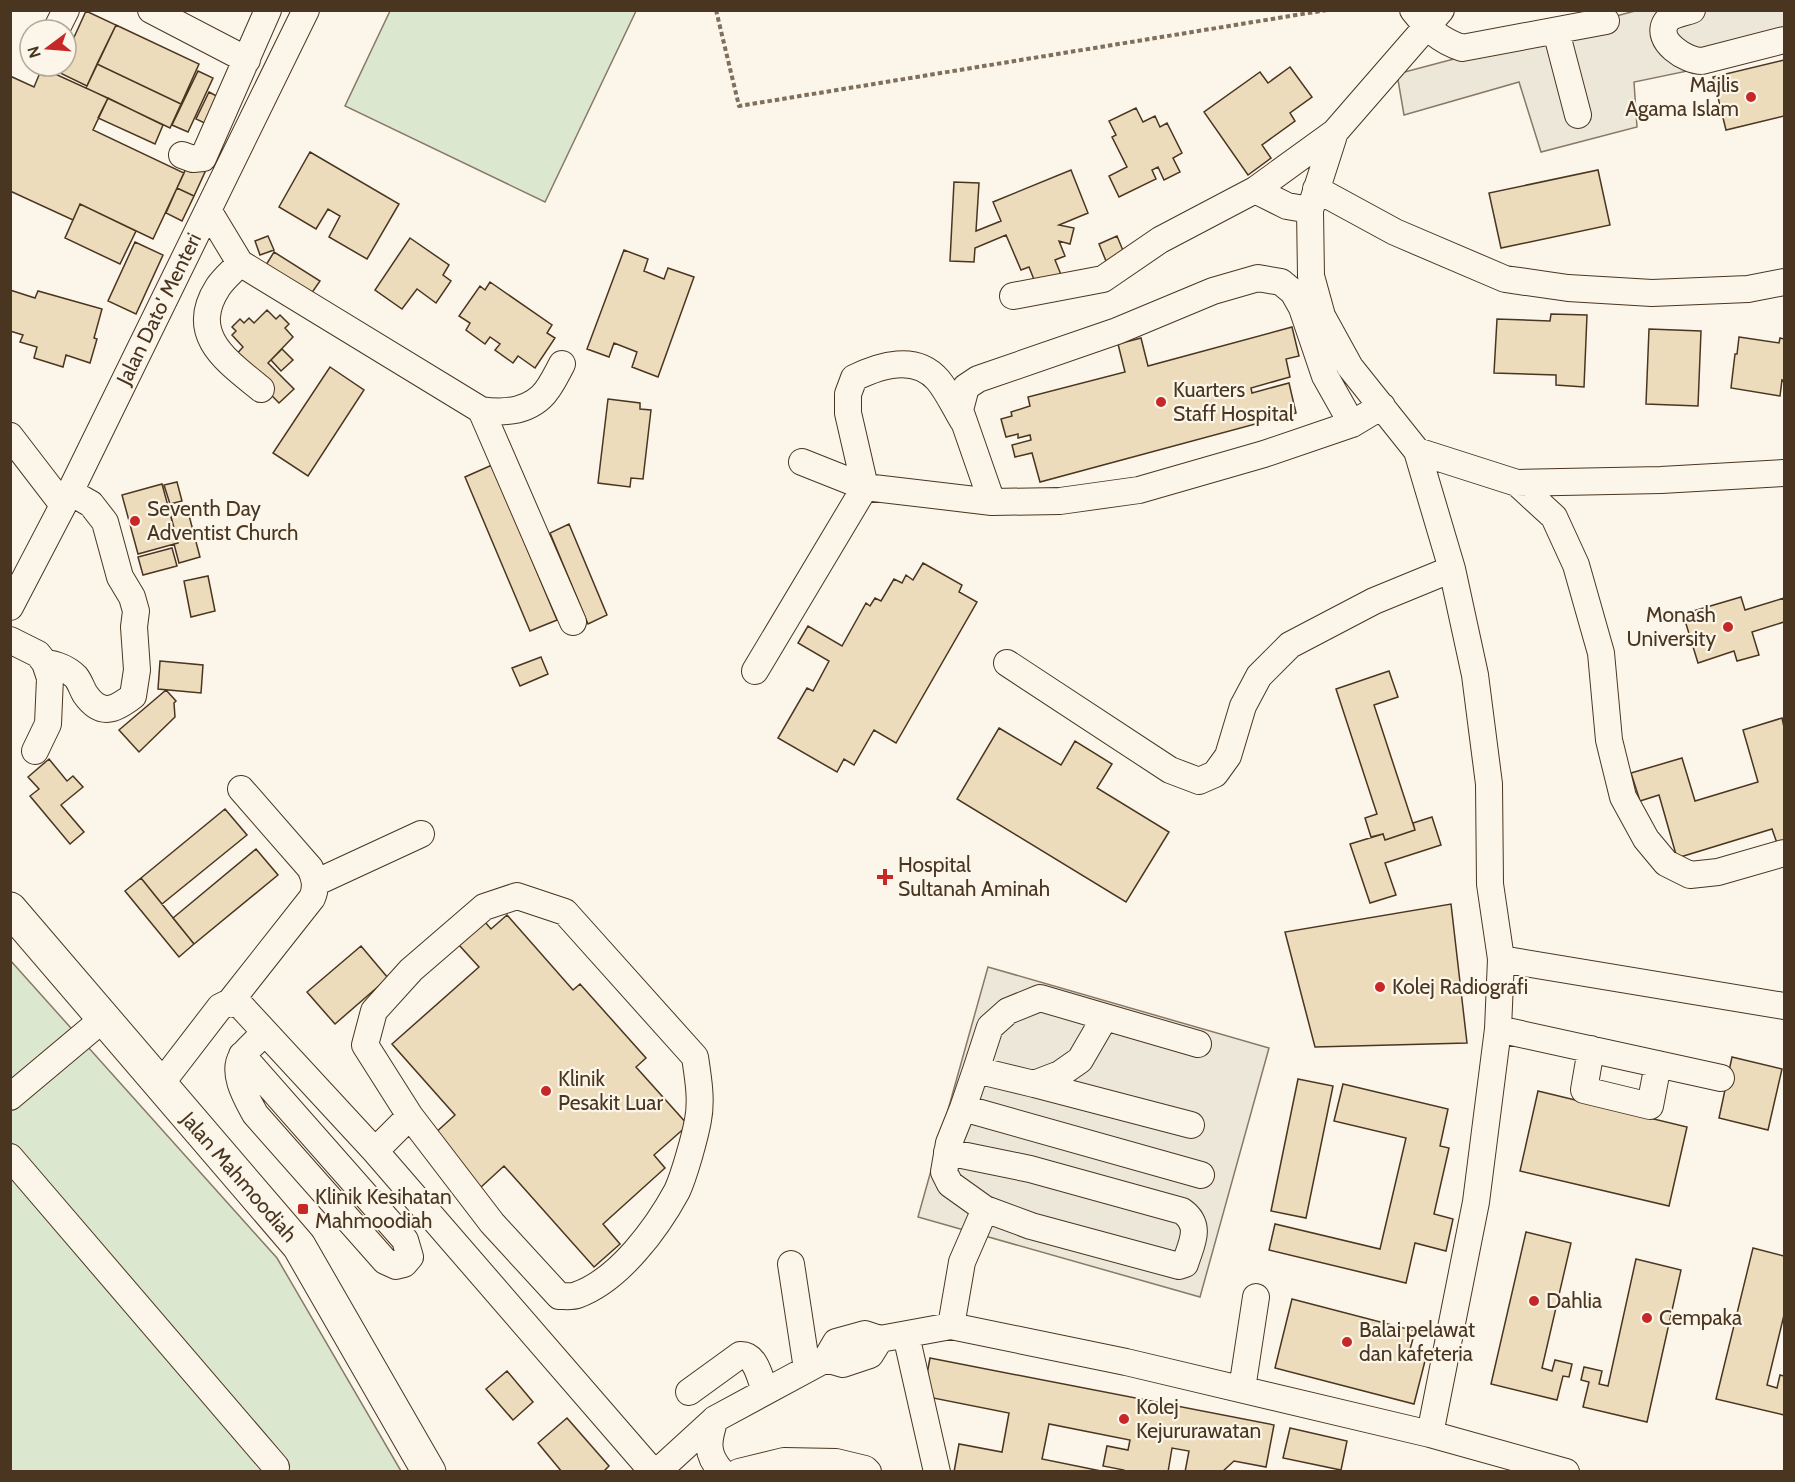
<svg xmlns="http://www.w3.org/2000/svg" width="1795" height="1482" viewBox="0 0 1795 1482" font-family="Cabin,sans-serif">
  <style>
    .green { fill: #dce7d0; stroke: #887966; stroke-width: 1.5 }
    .parking { fill: #ede7d9; stroke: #887966; stroke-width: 1.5 }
    .building { fill: #ecdcbc; stroke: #4a3520; stroke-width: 1.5 }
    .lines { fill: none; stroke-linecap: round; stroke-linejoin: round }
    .minor-casing { stroke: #4a3520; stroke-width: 28 }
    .major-casing { stroke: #4a3520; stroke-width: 35 }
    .path { stroke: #7f6f5c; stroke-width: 4; stroke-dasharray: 4.5 3; stroke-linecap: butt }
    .minor { stroke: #fbf6e9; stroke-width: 26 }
    .major { stroke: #fbf6e9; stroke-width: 33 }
    .poi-dot { fill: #c62828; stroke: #fbf6e9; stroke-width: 2 }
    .labels { text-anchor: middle; stroke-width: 4.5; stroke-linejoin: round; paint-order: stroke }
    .poi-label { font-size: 21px; fill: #4a3520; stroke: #fbf6e9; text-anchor: start }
    .street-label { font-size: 21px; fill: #4a3520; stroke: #fbf6e9 }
  </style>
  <rect width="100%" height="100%" fill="#fbf6e9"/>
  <!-- green -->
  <path class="green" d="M390,11H636L545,202L345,106Z
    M10,960L277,1258L401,1471H11Z"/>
  <!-- parking -->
  <path class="parking" d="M1635,11H1784V51L1634,82L1637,127L1541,152L1519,82L1404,115L1397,74Z
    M988,967L1269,1048L1200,1297L918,1217Z"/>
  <!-- building -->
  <path class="building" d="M86,11L116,25L87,86L58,72L61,66H66V55Z
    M116,25L199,64L181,104L97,64Z
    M1784,60V116L1726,130L1713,77Z
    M97,64L181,104L170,128L86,88Z
    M1290,67L1312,97L1290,113L1295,121L1262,145L1271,158L1248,175L1204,112L1260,72L1268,83Z
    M42,68L108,98L93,130L184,173L153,239L80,204L73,220L10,191V76L34,87Z
    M198,71L213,78L188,132L172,125Z
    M209,92L224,100L211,126L196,119Z
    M108,98L163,125L155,144L98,118Z
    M1136,108L1143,122L1155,116L1160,127L1167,123L1182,153L1173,158L1180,172L1164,180L1158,167L1152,170L1156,179L1119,197L1109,176L1127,167L1112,137L1116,135L1109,121Z
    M310,152L399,204L367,259L329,237L340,216L328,209L316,229L279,207Z
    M188,164L205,172L194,196L177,188Z
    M1071,170L1088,213L1059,225L1074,228L1070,244L1059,241L1065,256L1055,260L1062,277L1037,287L1029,267L1021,270L1006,235L975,248L974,262L950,261L954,182L979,183L976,231L1001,221L993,202Z
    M1598,170L1610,225L1501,248L1489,193Z
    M177,188L194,196L182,221L166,213Z
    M80,204L136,231L120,264L65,238Z
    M268,236L274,250L260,255L255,241Z
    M1117,236L1124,253L1106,261L1099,244Z
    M410,238L449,265L443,275L451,281L436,303L417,289L402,309L375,290Z
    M135,242L163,255L136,314L108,301Z
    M624,250L648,259L644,271L664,279L668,268L694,277L658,377L632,367L637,352L614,343L609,357L587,349Z
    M274,252L320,281L311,294L266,265Z
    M490,282L552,325L547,333L555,338L535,368L518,356L513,363L495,350L500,344L490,337L485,344L466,330L470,323L459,316L480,286L485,290Z
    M10,290L35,298L38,291L102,309L94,338L97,339L90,363L66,355L63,367L34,358L37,347L20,342L23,335L10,331Z
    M267,310L276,319L280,315L289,324L285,328L293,337L268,363L294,389L279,403L234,357L243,347L232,335L236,331L232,327L240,319L244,323L249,318L254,323Z
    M1551,314L1587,315L1584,387L1556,385V375L1494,373L1497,319L1550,321Z
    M1292,327L1299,356L1286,359L1290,377L1251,388L1252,393L1289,383L1296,413L1040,482L1032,453L1015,457L1012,445L1031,440L1030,435L1018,438V434L1006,437L1001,419L1012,416L1011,412L1030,406L1028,397L1125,372L1118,344L1141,338L1148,366Z
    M1649,329L1701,331L1698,406L1646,404Z
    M1739,337L1779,343L1780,338L1784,339V381L1782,380L1780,396L1731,388L1735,354H1737Z
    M282,349L293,360L281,371L271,360Z
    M330,367L364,390L308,476L273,453Z
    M608,399L640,403V409L651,410L643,479L631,478L630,487L598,483Z
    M492,465L557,620L530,631L465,477Z
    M177,482L182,501L170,504L164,485Z
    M162,484L178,543L138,554L122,495Z
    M186,504L200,557L179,563L174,544L178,543L169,509Z
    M569,524L607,615L588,624L550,533Z
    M172,548L177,566L143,575L138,557Z
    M923,563L962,585L959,592L977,602L896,743L874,730L854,765L844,759L837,772L778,738L807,688L813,691L829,661L798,643L808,626L842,646L866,603L870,606L875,598L881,601L894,579L902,583L906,575L913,580Z
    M208,576L215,611L191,617L184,581Z
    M1741,597L1745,610L1784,598V622L1752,632L1759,655L1737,661L1734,651L1698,663L1683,614Z
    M541,657L548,674L520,686L512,668Z
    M160,661L203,665L201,693L158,689Z
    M1389,671L1398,697L1374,705L1415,830L1385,840L1383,834L1371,837L1365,818L1377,814L1336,689Z
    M166,690L176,701L174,703L175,717L139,752L119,730Z
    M1782,718L1784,727V843L1778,846L1772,829L1677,858L1659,795L1640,801L1631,773L1682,758L1695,801L1758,782L1743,730Z
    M999,728L1061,765L1075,741L1112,764L1097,788L1169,832L1126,902L957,799Z
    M49,759L67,781L73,776L83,787L61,805L84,832L70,844L30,796L39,789L28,777Z
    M225,809L247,835L162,904L141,878Z
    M1432,817L1441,845L1385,863L1396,895L1370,903L1350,844L1383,834L1385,840L1415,830L1413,823Z
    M256,849L278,875L194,944L173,918Z
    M141,878L194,944L179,957L125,891Z
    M1451,904L1467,1043L1315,1047L1285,932Z
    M507,915L573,990L580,984L646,1058L636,1067L688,1125L654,1155L665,1168L603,1224L620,1244L594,1267L504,1166L480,1188L433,1135L455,1115L392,1044L479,967L459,945L485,922L491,929Z
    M361,946L388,978L335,1024L307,992Z
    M1732,1057L1782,1069L1768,1130L1719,1118Z
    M1298,1079L1333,1086L1306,1218L1271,1211Z
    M1343,1084L1448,1109L1440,1146L1449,1148L1434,1214L1453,1219L1446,1251L1415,1243L1406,1283L1269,1250L1275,1224L1380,1249L1406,1138L1334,1121Z
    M1538,1091L1687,1127L1669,1206L1520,1171Z
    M1526,1232L1571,1243L1542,1368L1552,1371L1555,1360L1572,1364L1569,1377L1563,1376L1557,1400L1491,1384Z
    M1753,1248L1784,1256V1315L1767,1385L1777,1388L1780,1375L1784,1376V1415L1716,1399Z
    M1636,1259L1681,1270L1647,1422L1583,1407L1589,1382L1581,1380L1584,1367L1602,1371L1599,1384L1608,1386Z
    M1292,1299L1415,1331L1409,1353L1426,1357L1414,1404L1275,1368Z
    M930,1358L1274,1425L1266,1467L1234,1461L1222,1472H1185L1189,1451L1172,1448L1168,1472H1124V1470L1103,1466L1107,1446L1128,1450L1130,1440L1049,1424L1042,1459L1106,1472H954L959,1444L1002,1452L1009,1413L923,1396Z
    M507,1371L533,1402L513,1420L486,1389Z
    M567,1418L609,1466L603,1472H562L538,1443Z
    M1290,1428L1347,1441L1341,1470L1283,1458Z"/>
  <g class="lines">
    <defs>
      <path id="minor" d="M151,10L247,60
        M1413,10C1428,29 1439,40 1462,48L1606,21
        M1692,10C1684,13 1671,14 1666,22C1654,41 1686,61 1702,61L1784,40
        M56,30L66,10
        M1556,31L1578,115
        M1335,132L1310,210L1311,276L1322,316L1350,367L1417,451L1452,569L1475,675L1489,784L1490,884L1501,959L1498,1029L1476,1202L1430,1434
        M182,155L193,159L203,158L268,10
        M1316,189L1395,232L1505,279L1568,288L1652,293L1748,289L1784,282
        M1255,190L1287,206L1310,210
        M208,210L240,263L481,410L573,622
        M240,263C233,271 224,278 218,287C187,335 227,361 261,389
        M1013,296L1103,279L1160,240L1255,190L1335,132L1441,10
        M481,410C501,413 525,412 541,397C550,389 556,375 562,364
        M10,436L63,505
        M1417,451L1517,483L1661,480L1784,473
        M802,462L865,487
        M1517,483L1554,517L1576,565L1601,653L1609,740L1623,797L1646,839L1666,863L1690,875L1718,872L1784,853
        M865,487L848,413V394L854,378C880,365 916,354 938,380C948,392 955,408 963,421
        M992,502L960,410L966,387L978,379L1117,331L1213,291L1258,278L1281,282L1293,292L1302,308L1325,376L1352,424
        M10,607L70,492L306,10
        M10,640L38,654L45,663L50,678L48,724L35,751
        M45,663C56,664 68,669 76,677C80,682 82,689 85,694C101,717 115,710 133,696L137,670L134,627L136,611L132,597L120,577L105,522L91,504L70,492
        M1007,663L1170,770L1199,781L1215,774L1228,756L1243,706L1259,676L1290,645L1374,601L1452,569
        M755,671L865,487L992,502L1060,501L1139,490L1264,454L1352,424L1382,406
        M315,883L421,834
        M1501,959L1784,1006
        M230,1002L312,898C317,887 315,878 310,868L241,789
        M1498,1029L1721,1078
        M1591,1049L1584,1090L1650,1106L1658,1064
        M242,1055L405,1240L410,1257L404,1264L396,1266L385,1261L255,1114C247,1099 231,1073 242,1056C246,1050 259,1039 265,1032
        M976,1070L990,1027L1008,1011L1040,998L1105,1017
        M1034,1084L1191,1125
        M160,1085L220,1007L230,1002L241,1006L375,1151L653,1472
        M10,1097L103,1019
        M963,1108L976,1070L1034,1084L1060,1074L1080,1060L1105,1017L1198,1044
        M375,1151L410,1116L492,1223L559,1296C565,1296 572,1297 577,1295C619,1280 657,1228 677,1191C684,1176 695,1137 698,1120C702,1100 698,1077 695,1057L565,912L517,896L484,907L411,970L374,1011L365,1045L410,1116
        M947,1152L1030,1169L1182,1211C1203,1226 1191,1244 1185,1264L1179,1266L1031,1226L985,1209L962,1262L951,1326
        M10,1157L276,1467
        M985,1209L950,1184L944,1172L949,1143L963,1108L1201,1175
        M791,1264L807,1369
        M906,1335L937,1472
        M826,1359L843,1364L870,1355L880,1339
        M1242,1389L1256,1297
        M689,1392L740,1355C756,1354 760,1378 765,1391
        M715,1419C708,1440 705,1454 722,1472
        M657,1472L715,1419L826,1359L836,1342L865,1334L880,1339L951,1326L1126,1362L1430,1434L1566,1472
        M739,1472L784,1461L836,1462L865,1469L868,1472"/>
      <path id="major" d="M10,909L299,1246L429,1472"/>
    </defs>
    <!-- minor casing -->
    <use href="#minor" class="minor-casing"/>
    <!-- major casing -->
    <use href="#major" class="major-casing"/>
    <!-- path -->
    <path class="path" d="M716,10L739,106L1327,10"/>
    <!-- minor -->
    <use href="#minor" class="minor"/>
    <!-- major -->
    <use href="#major" class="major"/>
  </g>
  <!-- markers -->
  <g class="poi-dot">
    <circle cx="1751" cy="97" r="6"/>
    <circle cx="1161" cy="402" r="6"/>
    <circle cx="135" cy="521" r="6"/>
    <circle cx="1728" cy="627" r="6"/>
    <path d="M882 868h6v6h6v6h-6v6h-6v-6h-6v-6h6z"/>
    <circle cx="1380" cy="987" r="6"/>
    <circle cx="546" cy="1091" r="6"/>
    <rect x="297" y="1203" width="12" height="12" rx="3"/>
    <circle cx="1534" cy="1301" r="6"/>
    <circle cx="1647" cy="1318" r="6"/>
    <circle cx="1347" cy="1342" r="6"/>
    <circle cx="1124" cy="1419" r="6"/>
  </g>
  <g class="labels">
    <!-- poi labels -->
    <g class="poi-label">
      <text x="1739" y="92" text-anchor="end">Majlis<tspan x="1739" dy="24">Agama Islam</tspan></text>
      <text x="1173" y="397">Kuarters<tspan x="1173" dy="24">Staff Hospital</tspan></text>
      <text x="147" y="516">Seventh Day<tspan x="147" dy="24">Adventist Church</tspan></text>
      <text x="1716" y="622" text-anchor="end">Monash<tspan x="1716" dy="24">University</tspan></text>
      <text x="898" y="872">Hospital<tspan x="898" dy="24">Sultanah Aminah</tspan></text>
      <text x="1392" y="994">Kolej Radiografi</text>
      <text x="558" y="1086">Klinik<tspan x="558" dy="24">Pesakit Luar</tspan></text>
      <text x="315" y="1204">Klinik Kesihatan<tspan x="315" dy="24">Mahmoodiah</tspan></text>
      <text x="1546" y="1308">Dahlia</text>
      <text x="1659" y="1325">Cempaka</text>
      <text x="1359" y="1337">Balai pelawat<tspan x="1359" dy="24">dan kafeteria</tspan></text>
      <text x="1136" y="1414">Kolej<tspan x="1136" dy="24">Kejururawatan</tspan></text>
    </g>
    <!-- street labels -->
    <g class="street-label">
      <text transform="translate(159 309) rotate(-64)" y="7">Jalan Dato' Menteri</text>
      <text transform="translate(239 1177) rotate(49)" y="7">Jalan Mahmoodiah</text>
    </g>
  </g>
  <!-- border -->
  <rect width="1795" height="1482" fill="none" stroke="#4a3520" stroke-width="24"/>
  <!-- north arrow -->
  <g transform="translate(48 48) rotate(254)"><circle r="28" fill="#fbf6e9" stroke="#b4a999" stroke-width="1.5"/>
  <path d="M0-4.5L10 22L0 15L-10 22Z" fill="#c62828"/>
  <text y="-9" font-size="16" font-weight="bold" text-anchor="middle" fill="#4a3520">N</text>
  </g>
</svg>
